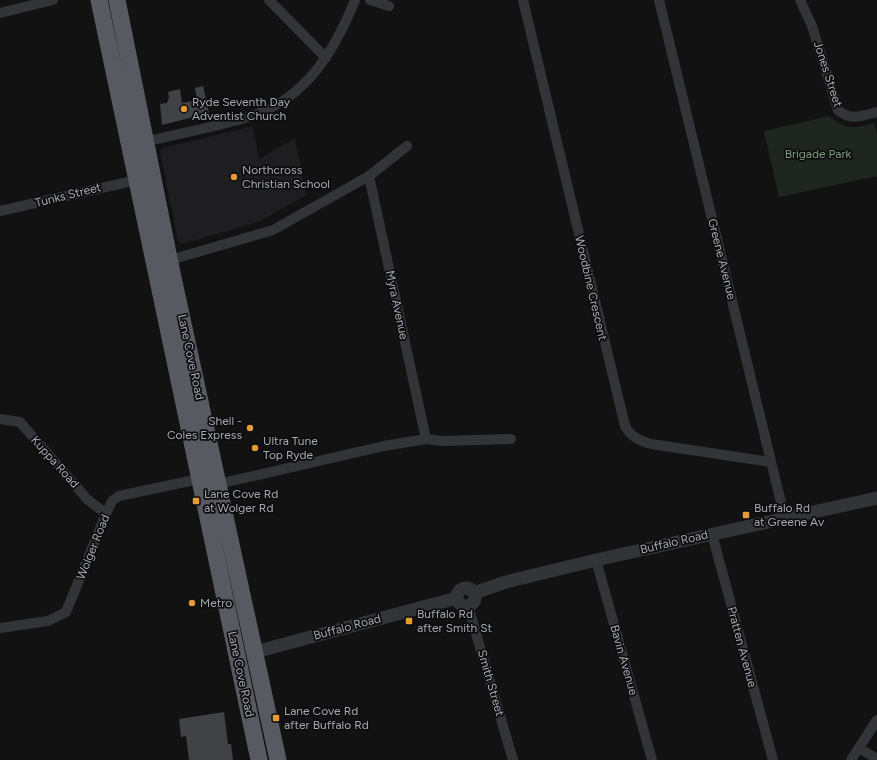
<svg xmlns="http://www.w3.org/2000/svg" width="877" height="760" viewBox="0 0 877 760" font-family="Figtree,sans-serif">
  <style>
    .built { fill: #1e1e20 }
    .green { fill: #1e261f }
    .building { fill: #414246 }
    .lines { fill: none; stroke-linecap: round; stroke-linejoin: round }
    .minor { stroke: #333438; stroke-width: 10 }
    .tertiary { stroke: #333438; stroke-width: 13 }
    .trunk { stroke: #575a60; stroke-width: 17 }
    .poi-dot { fill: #e69b37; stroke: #0d0d0e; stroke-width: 1.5 }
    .labels { text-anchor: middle; stroke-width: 3.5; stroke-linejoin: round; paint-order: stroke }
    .street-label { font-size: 12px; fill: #a4aab3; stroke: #0d0d0e }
    .poi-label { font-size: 12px; fill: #a4aab3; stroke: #0d0d0e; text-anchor: start }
    .park-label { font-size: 12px; fill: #7d9d7c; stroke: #0d0d0e }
  </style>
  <rect width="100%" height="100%" fill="#121213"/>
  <!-- built -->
  <path class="built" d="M253,126L259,159L295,138L306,195L259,222L182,244L178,241L160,152L162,148Z"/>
  <!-- green -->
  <path class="green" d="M829,116C846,131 854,128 874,123L877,134V176L779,197L764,131Z"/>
  <!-- building -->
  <path class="building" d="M203,86L209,113L162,125L160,104L167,103L169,97L168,92L180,89L182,103L197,100L195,88Z
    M224,712L228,744H231L233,760H189L186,736L181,737L179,719Z"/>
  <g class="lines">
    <!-- minor -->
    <path class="minor" d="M269,0L326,58
      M370,0L389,6
      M523,0L625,426C631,437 640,441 651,444L771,462
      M659,0L785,519
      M800,0L812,26L838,110C850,121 862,116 877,112
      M0,13L53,0
      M145,142C180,133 217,127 251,116C306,99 335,50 355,0
      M369,176L426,439
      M0,211L137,180
      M170,260L273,230L369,176L407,146
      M0,419L20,422L87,499L106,514
      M218,484L384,446L426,439L442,441L511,439
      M712,534L773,760
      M596,560L652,760
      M468,606L513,760
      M0,628L48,621L66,612L106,514L112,501L119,496L199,479
      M859,748L877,759
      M851,760L877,720"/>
    <!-- tertiary -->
    <path class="tertiary" d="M457 597a9 9 0 1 1 18 0a9 9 0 1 1-18 0Z
      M474,593L506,582L596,560L877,498
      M255,652L457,598"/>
    <!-- trunk -->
    <path class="trunk" d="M99,0L259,760
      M117,0L172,273L278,760"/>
  </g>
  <!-- markers -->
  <g class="poi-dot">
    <circle cx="184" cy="109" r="4"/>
    <circle cx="234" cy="177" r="4"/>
    <circle cx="250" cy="428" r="4"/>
    <circle cx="255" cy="448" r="4"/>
    <rect x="192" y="497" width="8" height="8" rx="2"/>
    <rect x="742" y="511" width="8" height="8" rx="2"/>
    <circle cx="192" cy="603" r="4"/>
    <rect x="405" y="617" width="8" height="8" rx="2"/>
    <rect x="272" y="714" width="8" height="8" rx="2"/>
  </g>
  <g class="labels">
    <!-- street labels -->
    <g class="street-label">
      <text transform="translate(828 74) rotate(72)" y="4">Jones Street</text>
      <text transform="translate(68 195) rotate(-14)" y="4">Tunks Street</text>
      <text transform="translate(722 259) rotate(76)" y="4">Greene Avenue</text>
      <text transform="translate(591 288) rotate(77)" y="4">Woodbine Crescent</text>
      <text transform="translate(397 305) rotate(78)" y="4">Myra Avenue</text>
      <text transform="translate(191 357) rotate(78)" y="4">Lane Cove Road</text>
      <text transform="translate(55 462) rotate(48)" y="4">Kuppa Road</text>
      <text transform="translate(674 542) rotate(-13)" y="4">Buffalo Road</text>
      <text transform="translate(93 547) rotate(-68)" y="4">Wolger Road</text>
      <text transform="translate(347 627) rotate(-15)" y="4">Buffalo Road</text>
      <text transform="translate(742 647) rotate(75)" y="4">Pratten Avenue</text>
      <text transform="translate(624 660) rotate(74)" y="4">Bavin Avenue</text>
      <text transform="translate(241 674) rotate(78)" y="4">Lane Cove Road</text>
      <text transform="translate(491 683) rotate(74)" y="4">Smith Street</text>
    </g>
    <!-- poi labels -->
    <g class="poi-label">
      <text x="192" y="106">Ryde Seventh Day<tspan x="192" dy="14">Adventist Church</tspan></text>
      <text x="242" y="174">Northcross<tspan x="242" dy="14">Christian School</tspan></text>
      <text x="242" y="425" text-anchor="end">Shell -<tspan x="242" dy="14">Coles Express</tspan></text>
      <text x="263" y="445">Ultra Tune<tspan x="263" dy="14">Top Ryde</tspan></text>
      <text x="204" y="498">Lane Cove Rd<tspan x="204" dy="14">at Wolger Rd</tspan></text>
      <text x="754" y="512">Buffalo Rd<tspan x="754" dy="14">at Greene Av</tspan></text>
      <text x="200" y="607">Metro</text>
      <text x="417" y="618">Buffalo Rd<tspan x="417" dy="14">after Smith St</tspan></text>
      <text x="284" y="715">Lane Cove Rd<tspan x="284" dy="14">after Buffalo Rd</tspan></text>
    </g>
    <!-- park labels -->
    <g class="park-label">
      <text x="818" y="158">Brigade Park</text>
    </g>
  </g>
</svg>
